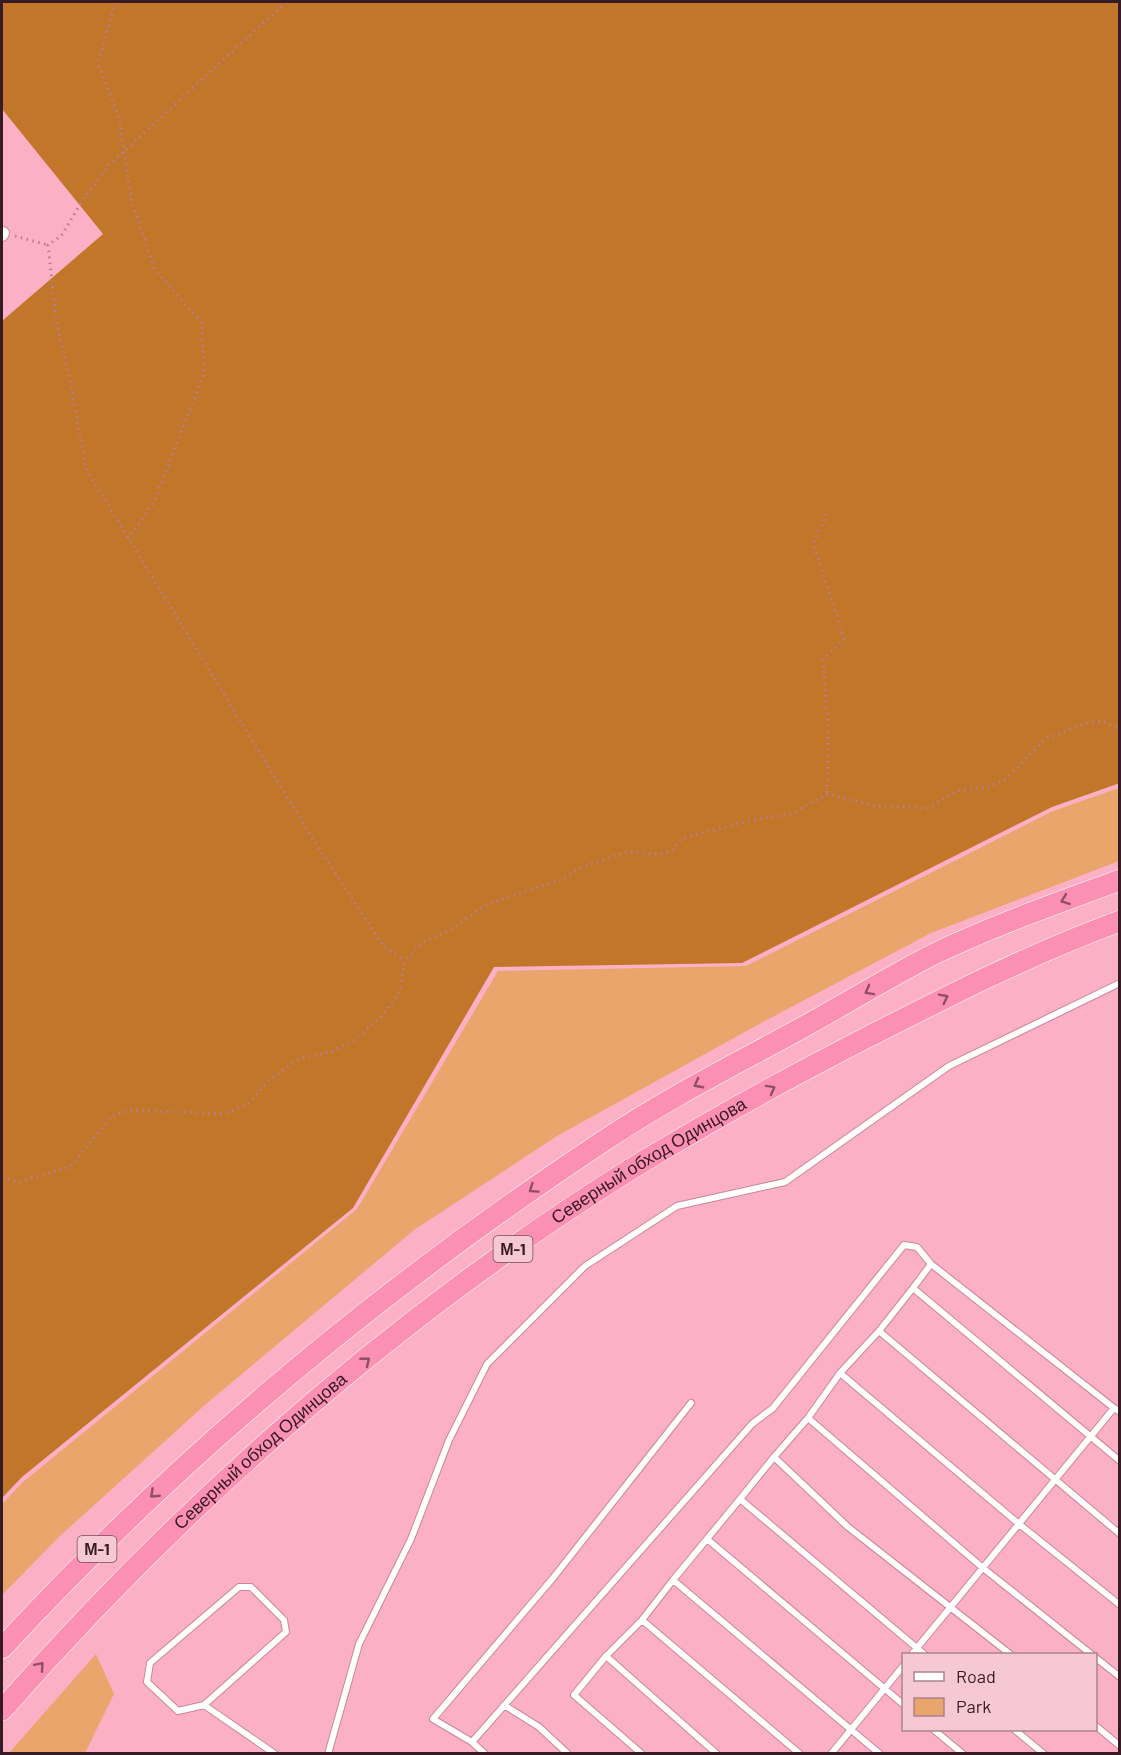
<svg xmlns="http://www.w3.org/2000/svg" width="1121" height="1755" viewBox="0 0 1121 1755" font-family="Barlow,sans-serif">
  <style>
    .green { fill: #e9a56b }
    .forest { fill: #c2762a }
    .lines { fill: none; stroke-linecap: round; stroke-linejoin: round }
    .service-casing { stroke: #cc8499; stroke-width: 8 }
    .minor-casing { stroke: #cc8499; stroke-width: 14 }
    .trunk-casing { stroke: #fff; stroke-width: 22 }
    .path { stroke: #b87d8e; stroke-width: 3; stroke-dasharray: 1.5 4.5; stroke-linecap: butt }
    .service { stroke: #fff; stroke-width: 6 }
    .minor { stroke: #fff; stroke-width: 12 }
    .trunk { stroke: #fb8fb4; stroke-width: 21 }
    .oneway { stroke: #8f4f65 }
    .labels { text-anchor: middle; stroke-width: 4.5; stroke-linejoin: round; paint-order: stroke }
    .shield { fill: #f6c8d4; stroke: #704f59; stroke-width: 1.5 }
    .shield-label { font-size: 16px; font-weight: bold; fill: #371b24 }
    .street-label { font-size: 18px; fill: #371b24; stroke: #f6c8d4 }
  </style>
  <rect width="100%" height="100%" fill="#fcb0c6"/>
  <!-- green -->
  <path class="green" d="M1119,788V861L931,933L761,1023L557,1136L414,1230L206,1404L60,1536L2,1595V1504L23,1482L357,1209L498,971L746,966L1053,811Z
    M96,1654L114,1694L85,1753H9Z"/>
  <!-- forest -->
  <path class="forest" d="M2,2H1119L1120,783L1052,807L742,963L494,967L353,1208L22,1477L2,1498V321L103,234L2,109Z"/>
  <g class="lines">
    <defs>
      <path id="service" d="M879,1331L913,1288
        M1114,1408L931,1264L913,1288L1120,1461
        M808,1418L840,1373
        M740,1499L774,1457
        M1120,1534L879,1331L840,1373L1019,1524L1120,1605
        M673,1580L707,1539
        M912,1654L1114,1408L1120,1412
        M1010,1654L848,1527L774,1457L808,1418L983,1568L1091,1654
        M606,1656L642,1620
        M1096,1658L1120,1677
        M204,1705L286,1632L284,1620L251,1587H239L150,1663L147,1682L178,1711L204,1705L275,1754
        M504,1705L539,1727L568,1754
        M904,1705L707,1539L740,1499L924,1654
        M1096,1726L1120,1746
        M934,1730L963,1754
        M1015,1730L1044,1754
        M472,1742L752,1424L773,1408L904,1245L917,1247L931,1264
        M328,1754L359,1644L411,1539L449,1440L487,1364L585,1266L677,1206L785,1182L949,1066L1120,983
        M485,1754L472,1742L433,1719L553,1578L691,1403
        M642,1754L574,1695L606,1656L717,1754
        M800,1754L642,1620L673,1580L880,1754
        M831,1754L904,1665"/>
      <path id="minor" d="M2,235L3,233"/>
      <g id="trunk">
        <path d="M2,1648C181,1454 384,1286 605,1140C666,1099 732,1066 796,1031C842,1006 887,978 934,954C994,925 1058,903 1120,880"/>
        <path id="s1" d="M2,1710C185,1502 396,1316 631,1169C706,1123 784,1080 862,1040C946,997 1030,954 1120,921"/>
      </g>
    </defs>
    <!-- service casing -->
    <use href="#service" class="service-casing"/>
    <!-- minor casing -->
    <use href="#minor" class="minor-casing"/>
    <!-- trunk casing -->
    <use href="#trunk" class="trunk-casing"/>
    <!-- path -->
    <path class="path" d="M115,2L98,63L119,118L131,199L155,270L202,323L204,373L154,502L128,539
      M286,2L109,165L84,198L61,236L48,245L56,319L70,379L86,469L316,844L384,947L405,961
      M15,236L48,245
      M827,514L813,543L844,639L823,660L828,726L827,794
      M2,1178L19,1182L70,1167L112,1116L131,1110L224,1114L247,1105L268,1081L299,1059L333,1051L354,1040L381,1017L399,994L405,961L423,942L448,931L489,903L561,880L583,867L624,852L658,854L673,850L682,838L753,820L791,814L827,794L877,806L929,808L956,791L988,787L1006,779L1045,739L1084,724L1102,721L1120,729"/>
    <!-- service -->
    <use href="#service" class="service"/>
    <!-- minor -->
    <use href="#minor" class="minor"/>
    <!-- trunk -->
    <use href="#trunk" class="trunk"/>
  </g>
  <!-- one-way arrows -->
  <defs><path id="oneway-chevron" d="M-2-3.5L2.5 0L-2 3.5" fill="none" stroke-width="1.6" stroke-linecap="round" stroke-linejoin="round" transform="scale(1.5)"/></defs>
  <g class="oneway">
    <use href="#oneway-chevron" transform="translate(1065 900) rotate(160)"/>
    <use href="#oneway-chevron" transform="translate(869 991) rotate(151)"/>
    <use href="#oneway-chevron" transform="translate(944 998) rotate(-27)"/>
    <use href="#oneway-chevron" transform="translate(698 1084) rotate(152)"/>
    <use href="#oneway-chevron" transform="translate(771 1089) rotate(-29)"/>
    <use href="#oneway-chevron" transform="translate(533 1189) rotate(145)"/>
    <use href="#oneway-chevron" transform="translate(366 1361) rotate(-39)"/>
    <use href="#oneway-chevron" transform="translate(154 1494) rotate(137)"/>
    <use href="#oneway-chevron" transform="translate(40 1666) rotate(-49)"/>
  </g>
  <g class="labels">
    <!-- shield labels -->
    <g class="shield">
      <rect x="493.5" y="1236" width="39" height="26" rx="4.5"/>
      <rect x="77.5" y="1536" width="39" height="26" rx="4.5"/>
    </g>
    <g class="shield-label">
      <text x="513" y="1255">М-1</text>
      <text x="97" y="1555">М-1</text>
    </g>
    <!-- street labels -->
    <g class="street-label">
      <text dy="6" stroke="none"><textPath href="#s1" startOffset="852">Северный обход Одинцова</textPath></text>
      <text dy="6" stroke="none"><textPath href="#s1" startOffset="366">Северный обход Одинцова</textPath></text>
    </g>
  </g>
  <!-- border -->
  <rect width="1121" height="1755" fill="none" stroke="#371b24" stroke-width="6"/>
  <!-- legend -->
  <rect x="902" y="1653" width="195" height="78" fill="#f6c8d4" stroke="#aa838e" stroke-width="1.5"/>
  <rect x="914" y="1672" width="30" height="9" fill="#ffffff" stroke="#aa838e" stroke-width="1.5"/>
  <text x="956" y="1683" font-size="18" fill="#371b24">Road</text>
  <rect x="914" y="1698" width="30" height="18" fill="#e9a56b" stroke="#aa838e" stroke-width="1.5"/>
  <text x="956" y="1713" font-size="18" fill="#371b24">Park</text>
</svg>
